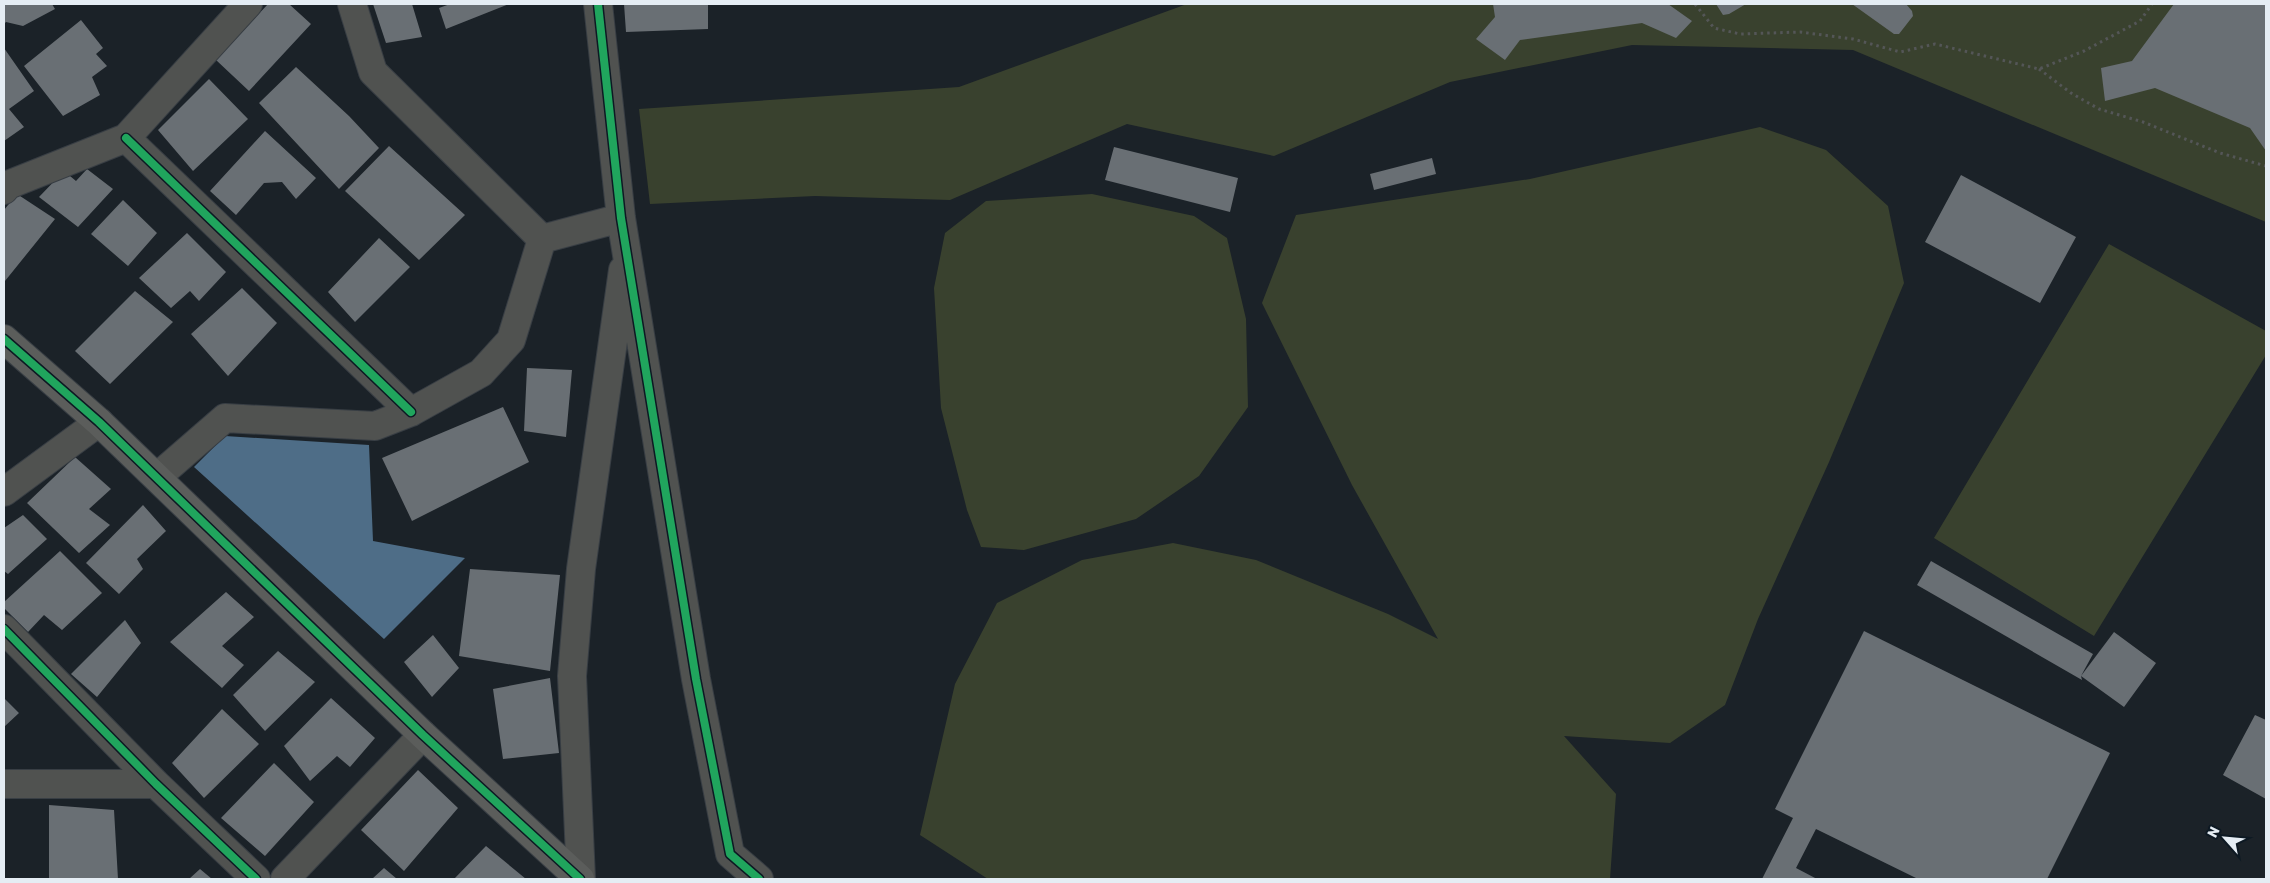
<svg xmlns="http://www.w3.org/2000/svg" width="2270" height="883" viewBox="0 0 2270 883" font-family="Rubik,sans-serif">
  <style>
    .green { fill: #39412e }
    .water { fill: #4e6d87 }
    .building { fill: #696f74 }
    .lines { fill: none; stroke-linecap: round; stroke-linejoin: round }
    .street-casing { stroke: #383e44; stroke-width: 30 }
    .secondary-casing { stroke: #383e44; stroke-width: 30 }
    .path { stroke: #545657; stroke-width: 3; stroke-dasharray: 2.5 4; stroke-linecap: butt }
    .street { stroke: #505250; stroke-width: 28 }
    .secondary { stroke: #5b5d5b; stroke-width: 28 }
    .cycleway-casing { stroke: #0d1923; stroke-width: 11 }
    .cycleway { stroke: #20a55d; stroke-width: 8 }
  </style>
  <rect width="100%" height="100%" fill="#1b2228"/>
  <!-- green -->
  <path class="green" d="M1187,4H2266V222L1853,50L1632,45L1450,82L1274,156L1127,124L950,200L815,196L650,204L639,109L959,87Z
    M1760,127L1826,150L1888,206L1904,283L1829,462L1758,619L1725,705L1670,743L1564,736L1616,794L1610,879H988L920,835L955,684L997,603L1082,560L1173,543L1256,560L1388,614L1438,639L1352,485L1262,303L1296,215L1530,179Z
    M1092,194L1194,216L1227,238L1246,319L1248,407L1199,476L1136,519L1024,550L981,547L967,510L941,408L934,288L945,233L986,201Z
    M2109,244L2266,331V355L2094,636L1934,538Z"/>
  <!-- water -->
  <path class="water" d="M225,436L369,445L373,541L465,558L384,639L194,467Z"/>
  <!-- building -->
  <path class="building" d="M4,4H52L55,9L23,26L6,22L4,24Z
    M268,4H289L311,24L249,91L216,60Z
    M373,4H412L422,37L386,43Z
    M450,4H509L446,29L439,8Z
    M624,4H708V29L626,32Z
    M1493,4H1668L1692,21L1676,38L1642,23L1520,40L1505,60L1476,39L1495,17Z
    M1716,4H1746L1729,14L1723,15Z
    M1852,4H1906L1912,11L1913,16L1899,34H1894Z
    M2174,4H2266V151L2250,128L2155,88L2105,101L2101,68L2132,61Z
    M81,20L103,48L96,54L107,66L92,77L100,95L63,116L24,66Z
    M4,48L34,91L9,109L24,127L4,141Z
    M296,67L349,116L379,148L339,189L259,103Z
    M209,79L248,119L193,171L158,130Z
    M265,131L316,178L296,199L282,182L264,183L236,215L210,191Z
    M389,146L465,215L419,260L345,191Z
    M1114,147L1238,178L1230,212L1105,180Z
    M1432,158L1436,174L1374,190L1370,174Z
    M87,169L113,189L78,227L39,197L64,171L76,181Z
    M1961,175L2076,237L2040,303L1925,242Z
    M17,194L55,219L5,281L4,280V210Z
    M123,200L157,233L128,266L91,234Z
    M187,233L226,272L199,301L190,291L171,308L139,278Z
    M379,238L410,267L355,322L328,292Z
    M242,288L277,323L228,376L191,334Z
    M135,291L173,322L110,384L75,351Z
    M527,368L572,370L566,437L524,431Z
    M503,407L529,462L412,521L382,458Z
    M75,457L111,489L89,509L110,525L79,553L27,503Z
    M143,505L166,531L137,559L143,569L119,594L86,563Z
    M23,515L47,539L8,574L4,571V528Z
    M60,551L102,593L62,630L44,615L28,632L4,608V602Z
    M1931,561L2093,654L2081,676L2114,632L2156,663L2124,707L2081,676L2082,680L1917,585Z
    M470,569L560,575L550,671L459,656Z
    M226,592L254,617L222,646L244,665L222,688L170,642Z
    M125,620L141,643L97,697L71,674Z
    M1864,631L2110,753L2047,879H1918L1816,829L1796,868L1817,879H1762L1793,818L1775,809Z
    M433,635L459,668L432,697L404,662Z
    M278,651L315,682L265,731L233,695Z
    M550,678L559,753L503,759L493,689Z
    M4,698L19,713L4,727Z
    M331,698L375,738L350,767L337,756L310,781L284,746Z
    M222,709L259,744L204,798L172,763Z
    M2255,715L2266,720V799L2223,775Z
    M274,763L314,802L265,856L221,818Z
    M418,770L458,808L404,871L361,830Z
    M49,805L114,810L118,879H49Z
    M486,846L526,879H454Z
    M384,868L397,879H372Z
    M200,869L212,879H189Z"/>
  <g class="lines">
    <defs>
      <path id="street" d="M352,4L373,72L542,239
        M598,4L621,218L696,679L730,854L759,879
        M126,138L411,412
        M4,190L8,185L126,138L248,4
        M157,477L225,418L375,426L411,412L481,373L511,340L542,239L621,218
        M4,492L99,422
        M4,629L156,784L256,879
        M4,784H156
        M285,879L423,735
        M581,879L572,676L581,569L623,270"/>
      <path id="secondary" d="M4,339L99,422L423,735L580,879"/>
    </defs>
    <!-- street casing -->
    <use href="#street" class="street-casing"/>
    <!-- secondary casing -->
    <use href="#secondary" class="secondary-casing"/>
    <!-- path -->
    <path class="path" d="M1695,4L1714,28L1740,34L1800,32L1853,39L1900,52L1935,44L2039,69L2084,51L2140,21L2152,4
      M2039,69L2071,93L2099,109L2143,122L2220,153L2266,166"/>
    <!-- street -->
    <use href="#street" class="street"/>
    <!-- secondary -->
    <use href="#secondary" class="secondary"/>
    <defs>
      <path id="cycleway" d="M598,4L621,218L696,679L730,854L759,879
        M126,138L411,412
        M4,339L99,422L423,735L580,879
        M4,629L156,784L256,879"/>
    </defs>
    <!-- cycleway casing -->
    <use href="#cycleway" class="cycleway-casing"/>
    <!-- cycleway -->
    <use href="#cycleway" class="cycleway"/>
  </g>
  <!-- border -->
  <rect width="2270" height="883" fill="none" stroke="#e5edf4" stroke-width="10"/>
  <!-- north arrow -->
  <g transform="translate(2225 838) rotate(297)" stroke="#0d1923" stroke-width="4" paint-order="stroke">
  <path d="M0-4L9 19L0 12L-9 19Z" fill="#e5edf4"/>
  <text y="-8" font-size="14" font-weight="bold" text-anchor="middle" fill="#e5edf4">N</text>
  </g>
</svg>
